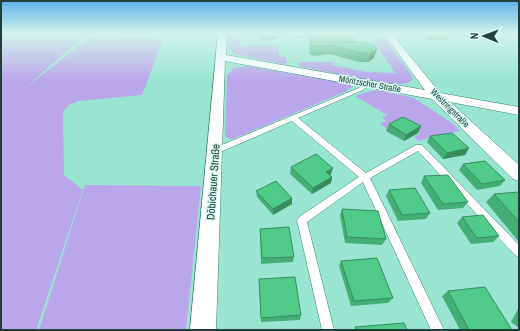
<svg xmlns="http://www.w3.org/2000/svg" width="520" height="331" viewBox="0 0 520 331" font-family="'Archivo Narrow',sans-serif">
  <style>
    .green { fill: #baa7eb }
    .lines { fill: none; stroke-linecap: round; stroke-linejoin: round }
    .service-casing { stroke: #388373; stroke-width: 1 }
    .minor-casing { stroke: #388373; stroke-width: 1 }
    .service { fill: #fff; fill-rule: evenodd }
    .minor { fill: #fff; fill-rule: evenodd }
    .wall { fill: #45ae76 }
    .shaded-wall { fill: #388d60 }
    .building { fill: #50ca89; stroke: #388d60 }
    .labels { text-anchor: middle; stroke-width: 3; stroke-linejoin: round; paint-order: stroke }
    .far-street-label { font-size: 9px; fill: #203f38; stroke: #d9fdf3 }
    .street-label { font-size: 11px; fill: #203f38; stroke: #d9fdf3 }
  </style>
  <rect width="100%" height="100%" fill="#9ae5d2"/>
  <!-- green -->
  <path class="green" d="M1,34H86L24,89L94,34L163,40L142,95L79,101L69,105L63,112L64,175L83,190L36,330H1Z
    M228,34H239V46L278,45L279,56L286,57L287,63L284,64L235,54C226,48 228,44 228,34Z
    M382,38L385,39L410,73L413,79L408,83L401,84L383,83L298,66L300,62H334L332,65L367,72L395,73L373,40Z
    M246,66L350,84L352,87L347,91L233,139H229L225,136L227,75L234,68Z
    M379,90L414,98L452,123L460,131L418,141L414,137L420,133L419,131L402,121L387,129L380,124L386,121L382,118L387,115L355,96L371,91Z
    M85,185L201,186L186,330H39Z"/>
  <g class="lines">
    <defs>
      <path id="service" d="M365,81L368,83L363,90L298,118L366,173L416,145H422L519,245V257L515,255L418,151L370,178L444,330H431L363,182L307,222L334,330H322L297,220L299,217L359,177L292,121L218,153H212L211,151L212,149L359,88L363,82Z"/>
      <path id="minor" d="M218,34H226V55L425,90L384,34H392L440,93L519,107V115L450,102L519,165V181L513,179L432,99L225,61L216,330H190Z"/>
    </defs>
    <!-- service casing -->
    <use href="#service" class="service-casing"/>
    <!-- minor casing -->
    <use href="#minor" class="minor-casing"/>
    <!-- service -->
    <use href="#service" class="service"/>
    <!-- minor -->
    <use href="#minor" class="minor"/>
  </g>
  <!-- wall -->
  <path class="wall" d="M257,34H353L351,35L355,42L377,49L374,58L368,62H359L330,54L314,56L309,54L310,43L309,38L280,37L272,40H264L257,37Z
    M421,34H456L455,37L449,36L448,40H428Z
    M389,124L421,126L418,133L404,141L386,131Z
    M430,136L469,148L465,155L443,159L427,142Z
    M463,164L505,180L500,186L477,190L459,170Z
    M291,167L331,174L330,175L332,177L331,183L312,194L290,174Z
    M424,176L468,202L463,208L438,210L421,183Z
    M389,190L430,213L426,219L398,221L386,196Z
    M256,191L292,204L273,215L257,197Z
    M519,192V242L486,202L494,194Z
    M342,209L386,239L382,245L345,243L340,215Z
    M462,217L499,236L493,242L471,244L457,223Z
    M260,229L294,257L293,262L261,264Z
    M341,261L393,298L388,303L351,306L339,266Z
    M259,279L301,315L300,320L261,322Z
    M448,291L512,330H460L442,296Z
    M519,307V328L511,322Z"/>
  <!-- shaded-wall -->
  <path class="shaded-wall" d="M272,34H280V37L272,40Z
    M377,49L374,58L368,62L370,53Z
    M421,126L418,133L404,141L406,135Z
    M469,148L465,155L443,159L447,153Z
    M333,168L331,174L325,178L326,172Z
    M332,177L331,183L312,194L313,188Z
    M292,198V204L273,215V209Z"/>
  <!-- building -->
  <path class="building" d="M311,34H350L355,42H313Z
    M313,41L364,42L374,45L377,49L370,53H361L332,45L315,46L310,45V43Z
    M403,117L421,126L406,135L389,124Z
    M452,133L469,148L447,153L430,136Z
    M316,154L333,168L326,172L332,177L313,188L291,167Z
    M485,161L505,180L482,184L463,164Z
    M448,175L468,202L443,204L424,176Z
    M276,181L292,198L273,209L256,191Z
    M415,188L430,213L402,215L389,190Z
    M519,192V222L494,194Z
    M342,209L378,211L386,239L347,237Z
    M483,215L499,236L477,238L462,217Z
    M289,227L294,257L262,258L260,229Z
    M377,258L393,298L354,301L341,261Z
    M295,277L301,315L261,318L259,279Z
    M485,287L512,330H469L448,291Z
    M404,323L407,330H356L355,327Z"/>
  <!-- sky -->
  <linearGradient id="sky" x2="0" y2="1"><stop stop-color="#5bb0ea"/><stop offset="0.42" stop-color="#d2f3eb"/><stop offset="1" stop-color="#d2f3eb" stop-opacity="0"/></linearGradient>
  <rect width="520" height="80" fill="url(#sky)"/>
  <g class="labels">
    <!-- far-street labels -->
    <g class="far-street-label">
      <text transform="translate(370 84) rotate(10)" y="3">Möritzscher Straße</text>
      <text transform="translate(450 108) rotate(45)" y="3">Westringstraße</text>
    </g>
    <!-- street labels -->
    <g class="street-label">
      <text transform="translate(213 182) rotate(-86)" y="4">Döbichauer Straße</text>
    </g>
  </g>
  <!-- border -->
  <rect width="520" height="331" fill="none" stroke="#203f38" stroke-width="4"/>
  <!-- north arrow -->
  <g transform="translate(484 36) rotate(271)" stroke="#d9fdf3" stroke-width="3" paint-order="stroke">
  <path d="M0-3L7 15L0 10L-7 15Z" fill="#203f38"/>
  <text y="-6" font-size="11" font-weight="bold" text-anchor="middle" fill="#203f38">N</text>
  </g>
</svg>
